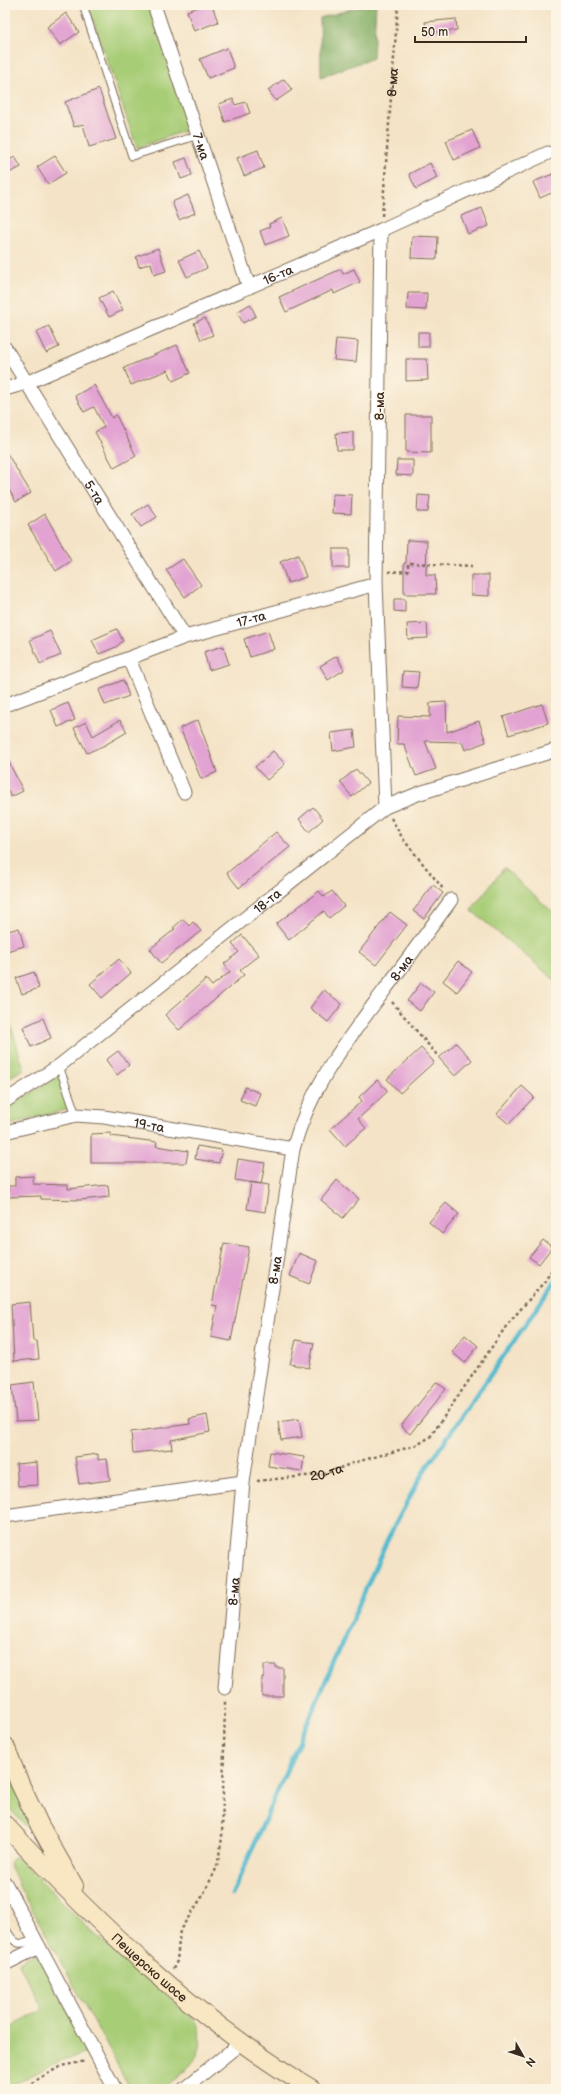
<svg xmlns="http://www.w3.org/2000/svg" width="561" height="2094" viewBox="0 0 561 2094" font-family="'Balsamiq Sans',sans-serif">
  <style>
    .green { fill: #a8cd77; stroke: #727c4a }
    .forest { fill: #86b068; stroke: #606d43 }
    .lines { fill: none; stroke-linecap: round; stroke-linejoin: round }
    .stream { stroke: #52bacf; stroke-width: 4.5 }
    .building { fill: #e2a3d2 }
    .lane-casing { stroke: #7c6b59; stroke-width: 9 }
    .street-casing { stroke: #7c6b59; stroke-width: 15 }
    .secondary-casing { stroke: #7c6b59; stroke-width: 20 }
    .path { stroke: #7c6b59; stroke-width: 2.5; stroke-dasharray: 3 3; stroke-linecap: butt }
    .lane { stroke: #fff; stroke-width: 7 }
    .street { stroke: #fff; stroke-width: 13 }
    .secondary { stroke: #f9e7c3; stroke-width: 18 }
    .labels { text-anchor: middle; stroke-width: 3; stroke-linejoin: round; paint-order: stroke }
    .street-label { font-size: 13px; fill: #3b2a1e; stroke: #fcf5e5 }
  </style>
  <rect width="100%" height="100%" fill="#fcf5e5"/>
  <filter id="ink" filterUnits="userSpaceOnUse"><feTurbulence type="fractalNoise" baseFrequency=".025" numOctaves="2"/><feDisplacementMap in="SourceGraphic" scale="8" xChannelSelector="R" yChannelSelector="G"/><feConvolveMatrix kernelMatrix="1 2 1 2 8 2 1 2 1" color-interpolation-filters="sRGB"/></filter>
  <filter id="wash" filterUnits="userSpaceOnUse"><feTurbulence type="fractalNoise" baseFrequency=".012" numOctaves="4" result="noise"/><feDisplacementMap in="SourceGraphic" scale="16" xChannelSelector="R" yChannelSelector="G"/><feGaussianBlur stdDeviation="0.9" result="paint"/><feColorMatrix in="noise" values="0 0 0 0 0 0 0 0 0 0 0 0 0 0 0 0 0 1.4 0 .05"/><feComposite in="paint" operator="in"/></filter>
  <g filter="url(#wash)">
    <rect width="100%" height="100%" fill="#f4e3c6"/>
    <!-- green -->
    <path class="green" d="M88,5H150L192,128L137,148Z
      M504,868L556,915V981L471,910Z
      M5,1006L24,1069L5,1080Z
      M59,1075L69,1109L5,1126V1110Z
      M5,1768L45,1846L5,1804Z
      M13,1857H17L23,1862L92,1932L192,2016C210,2042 198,2062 175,2079C171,2082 165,2088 160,2089C151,2091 140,2089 131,2089L129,2086L20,1887L9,1863Z
      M36,1953L91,2052L62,2060L5,2089V2030L43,2010L18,1962Z"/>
    <!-- forest -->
    <path class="forest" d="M366,5H376L373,58L321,77L320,18Z"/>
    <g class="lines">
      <!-- stream -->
      <path class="stream" d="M232,1895L388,1538L422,1474L556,1280"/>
    </g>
    <g id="blocks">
      <!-- building -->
      <path class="building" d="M204,5H212L218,22L194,31L187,11Z
        M66,13L79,32L60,45L47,27Z
        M456,19L457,30L427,33L425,22Z
        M227,48L234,68L208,78L200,59Z
        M284,79L292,90L276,101L268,90Z
        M99,89L116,139L89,147L83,124L74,127L65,102Z
        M233,99L235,105L246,102L250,113L225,122L219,104Z
        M472,130L480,148L454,160L446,141Z
        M258,150L264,168L244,176L237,158Z
        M55,156L66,173L48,184L37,167Z
        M15,157L21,167L5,175V162Z
        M186,158L192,175L181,179L175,162Z
        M430,163L437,178L416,189L409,174Z
        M553,174L556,182V191L540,198L533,182Z
        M188,195L195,213L179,220L172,202Z
        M482,208L489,226L468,234L461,216Z
        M282,218L289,236L265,245L260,231L270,227L269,224Z
        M412,236L438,237L437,259L411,258Z
        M158,248L166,271L154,275L151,263L139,267L136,257Z
        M199,251L207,268L187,277L179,260Z
        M341,269L343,274L354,269L360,282L334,294L333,290L286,312L279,297Z
        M113,291L123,310L109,317L99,298Z
        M408,293H427L426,310L407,309Z
        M250,304L256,316L243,323L237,312Z
        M205,318L213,335L201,340L194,323Z
        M49,326L59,347L46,353L36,332Z
        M418,332H429V347H418Z
        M336,339L358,341L356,362L334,360Z
        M177,345L190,373L173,381L168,370L131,385L124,368Z
        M406,359H427L428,380L406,381Z
        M94,385L112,418L116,415L136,456L114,468L95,432L104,427L94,407L84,412L75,396Z
        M406,415H431V453L406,452Z
        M353,432V450H337L336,433Z
        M5,450L31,493L16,502L5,483Z
        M397,460H413V476L396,475Z
        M333,494L352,495L351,514L332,513Z
        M418,495L430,496L428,512H417Z
        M148,504L157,517L141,527L132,514Z
        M45,514L71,561L56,571L28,525Z
        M407,540L427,541L426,575H435L436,594H404V563H406Z
        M333,549H349V568H333Z
        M298,555L306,577L288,583L280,562Z
        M183,559L201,585L185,597L166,570Z
        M471,575H489V596L471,595Z
        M394,599H405V612L394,611Z
        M427,623L428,638L408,639L407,624Z
        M117,629L123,641L116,647L99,654L92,640Z
        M50,631L61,655L40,664L30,640Z
        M268,631L274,649L250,657L244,639Z
        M223,646L229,664L209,670L204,652Z
        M337,656L344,670L328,680L320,666Z
        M403,671L419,672L417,688L402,687Z
        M123,680L129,696L105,705L99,690Z
        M446,702L447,732L479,721L486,742L465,750L462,742L425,741L436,769L416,776L404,744H397L398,716L430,717V703Z
        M68,703L75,720L58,727L51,710Z
        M542,704L548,723L509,735L503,717Z
        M120,720L127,732L105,745L87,753L74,728L86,722L93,736Z
        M198,720L217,772L201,779L180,728Z
        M354,730L356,747L333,751L331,733Z
        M273,751L285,764L267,780L255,767Z
        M5,754L23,791L11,797L5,785Z
        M356,769L368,783L352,797L340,782Z
        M313,807L323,819L309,832L299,819Z
        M276,832L290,847L239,888L227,873Z
        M433,885L443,893L424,919L413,911Z
        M319,891L324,897L332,891L344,906L329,918L324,911L289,940L276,924Z
        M390,912L407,925L376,965L359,952Z
        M183,919L189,926L193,922L201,931L161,963L150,949L175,929L173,928Z
        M19,928L24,946L7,951L5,932Z
        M242,935L259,955L240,970L244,975L179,1030L165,1015L206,979L212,986L230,972L224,964L239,952L232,944Z
        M119,959L131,973L102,998L90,984Z
        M458,961L472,972L457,992L443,981Z
        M34,972L39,988L22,994L16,978Z
        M421,983L434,992L420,1011L407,1001Z
        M324,990L342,1004L328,1022L310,1008Z
        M43,1018L51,1038L31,1047L23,1027Z
        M456,1043L472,1060L455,1076L439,1058Z
        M421,1048L434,1062L400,1093L387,1079Z
        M118,1051L129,1065L117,1075L106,1060Z
        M377,1080L388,1091L358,1119L366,1128L345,1146L330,1129L362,1101L359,1097Z
        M522,1086L534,1097L509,1124L497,1114Z
        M245,1087L260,1093L255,1106L240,1100Z
        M111,1133V1136L157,1142L156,1146L188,1151L186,1163H91V1134Z
        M197,1146L222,1150L219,1163L195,1159Z
        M238,1159L265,1163L261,1184L235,1180Z
        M33,1176V1184L68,1185V1189L108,1185L109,1197L80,1200L41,1199V1196L9,1197L8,1186H15V1177Z
        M337,1180L359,1199L343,1218L321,1200Z
        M251,1182L269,1185L265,1212L247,1209Z
        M446,1203L459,1214L442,1234L429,1222Z
        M543,1240L552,1247L539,1264L529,1257Z
        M224,1243L249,1247L231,1341L211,1337L217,1306L212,1305Z
        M299,1253L318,1261L309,1284L290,1276Z
        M30,1302L33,1341H37L39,1359L14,1361L11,1304Z
        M465,1335L478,1346L465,1363L452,1352Z
        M296,1340L314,1343L309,1368L290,1364Z
        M34,1382L38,1420L16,1421L12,1385Z
        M436,1382L446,1389L410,1434L401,1426Z
        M207,1415L210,1432L171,1440L172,1449L133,1453L131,1432L190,1424L189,1419Z
        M299,1419L302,1437L281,1440L278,1422Z
        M270,1452L304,1457L302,1471L268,1466Z
        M98,1454V1460L107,1459L110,1480L79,1484L75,1457Z
        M37,1462L38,1485L18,1486L16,1464Z
        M264,1665H276V1668H283V1696H262V1677H264Z"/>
    </g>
  </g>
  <g filter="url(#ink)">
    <use href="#blocks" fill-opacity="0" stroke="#7c6b59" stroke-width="1"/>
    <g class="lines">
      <defs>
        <path id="lane" d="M83,5L132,156L199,135
          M59,1066L76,1115
          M5,1927C13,1943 18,1948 35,1939"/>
        <g id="street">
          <path id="s3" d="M154,5L249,287"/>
          <path d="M381,230L376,584L385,807"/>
          <path id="s4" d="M5,348L185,637"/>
          <path id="s5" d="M5,389L26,383L381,230L548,153"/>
          <path d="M129,659L184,792"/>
          <path id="s6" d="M5,705L185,637L376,584"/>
          <path id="s7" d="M5,1101L59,1066L385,807L420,793L556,750"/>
          <path id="s8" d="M5,1132L76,1115L104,1117L293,1149"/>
          <path d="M5,1516L243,1482"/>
          <path id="s9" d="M225,1688L243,1482L293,1149C310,1087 345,1043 383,992C406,962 428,931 451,900"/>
          <path d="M5,1883L115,2089"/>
          <path d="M5,1964L39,1947"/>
          <path d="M184,2089L242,2042"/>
        </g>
        <g id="secondary">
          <path d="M5,1746L20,1784L40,1826L74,1886"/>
          <path id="s10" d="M5,1825C96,1922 197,2021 312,2089"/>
        </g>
      </defs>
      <!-- lane casing -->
      <use href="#lane" class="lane-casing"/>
      <!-- street casing -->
      <use href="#street" class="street-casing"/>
      <!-- secondary casing -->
      <use href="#secondary" class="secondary-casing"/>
      <!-- path -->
      <g class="path">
        <path id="s1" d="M382,216L398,5"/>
        <path d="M388,572L408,571V563L472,566"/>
        <path d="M391,818L403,839L444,890"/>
        <path d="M392,1002L438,1056"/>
        <path id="s2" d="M257,1481L324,1474L353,1463L417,1445L430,1437L507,1325L545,1281L556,1263"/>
        <path d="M173,1969L177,1961L180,1930L202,1897L217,1867L222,1838L225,1701"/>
        <path d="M21,2089L61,2066L86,2061"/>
      </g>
      <!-- lane -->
      <use href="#lane" class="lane"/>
      <!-- street -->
      <use href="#street" class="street"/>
      <!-- secondary -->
      <use href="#secondary" class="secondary"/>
    </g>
  </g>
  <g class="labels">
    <!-- street labels -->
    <g class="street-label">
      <text dy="5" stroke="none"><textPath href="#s1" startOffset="134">8-ма</textPath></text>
      <text dy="5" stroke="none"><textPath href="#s3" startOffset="149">7-ма</textPath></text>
      <text dy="5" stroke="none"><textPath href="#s5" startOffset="296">16-та</textPath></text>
      <text transform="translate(379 406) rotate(-89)" y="5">8-ма</text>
      <text dy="5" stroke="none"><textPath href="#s4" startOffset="170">5-та</textPath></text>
      <text dy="5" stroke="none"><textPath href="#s6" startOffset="261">17-та</textPath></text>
      <text dy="5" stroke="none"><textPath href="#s7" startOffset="330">18-та</textPath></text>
      <text dy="5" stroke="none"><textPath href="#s9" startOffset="756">8-ма</textPath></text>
      <text dy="5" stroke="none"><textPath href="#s8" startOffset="147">19-та</textPath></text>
      <text dy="5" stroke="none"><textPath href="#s9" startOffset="421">8-ма</textPath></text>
      <text dy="5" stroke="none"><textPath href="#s2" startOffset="70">20-та</textPath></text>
      <text dy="5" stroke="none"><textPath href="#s9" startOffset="97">8-ма</textPath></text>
      <text dy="5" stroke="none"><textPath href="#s10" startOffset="203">Пещерско шосе</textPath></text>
    </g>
  </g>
  <!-- margin -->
  <rect width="561" height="2094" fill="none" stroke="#fcf5e5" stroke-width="20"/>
  <!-- north arrow -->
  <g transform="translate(523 2056) rotate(129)" stroke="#fcf5e5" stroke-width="3" paint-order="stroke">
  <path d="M0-3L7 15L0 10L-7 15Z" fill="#3b2a1e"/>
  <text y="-6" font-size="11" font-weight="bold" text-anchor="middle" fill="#3b2a1e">N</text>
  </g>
  <!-- scale -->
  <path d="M415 36v6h111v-6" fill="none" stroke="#3b2a1e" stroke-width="2"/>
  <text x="421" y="36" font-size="12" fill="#3b2a1e" stroke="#fcf5e5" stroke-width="3" paint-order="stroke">50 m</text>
</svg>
